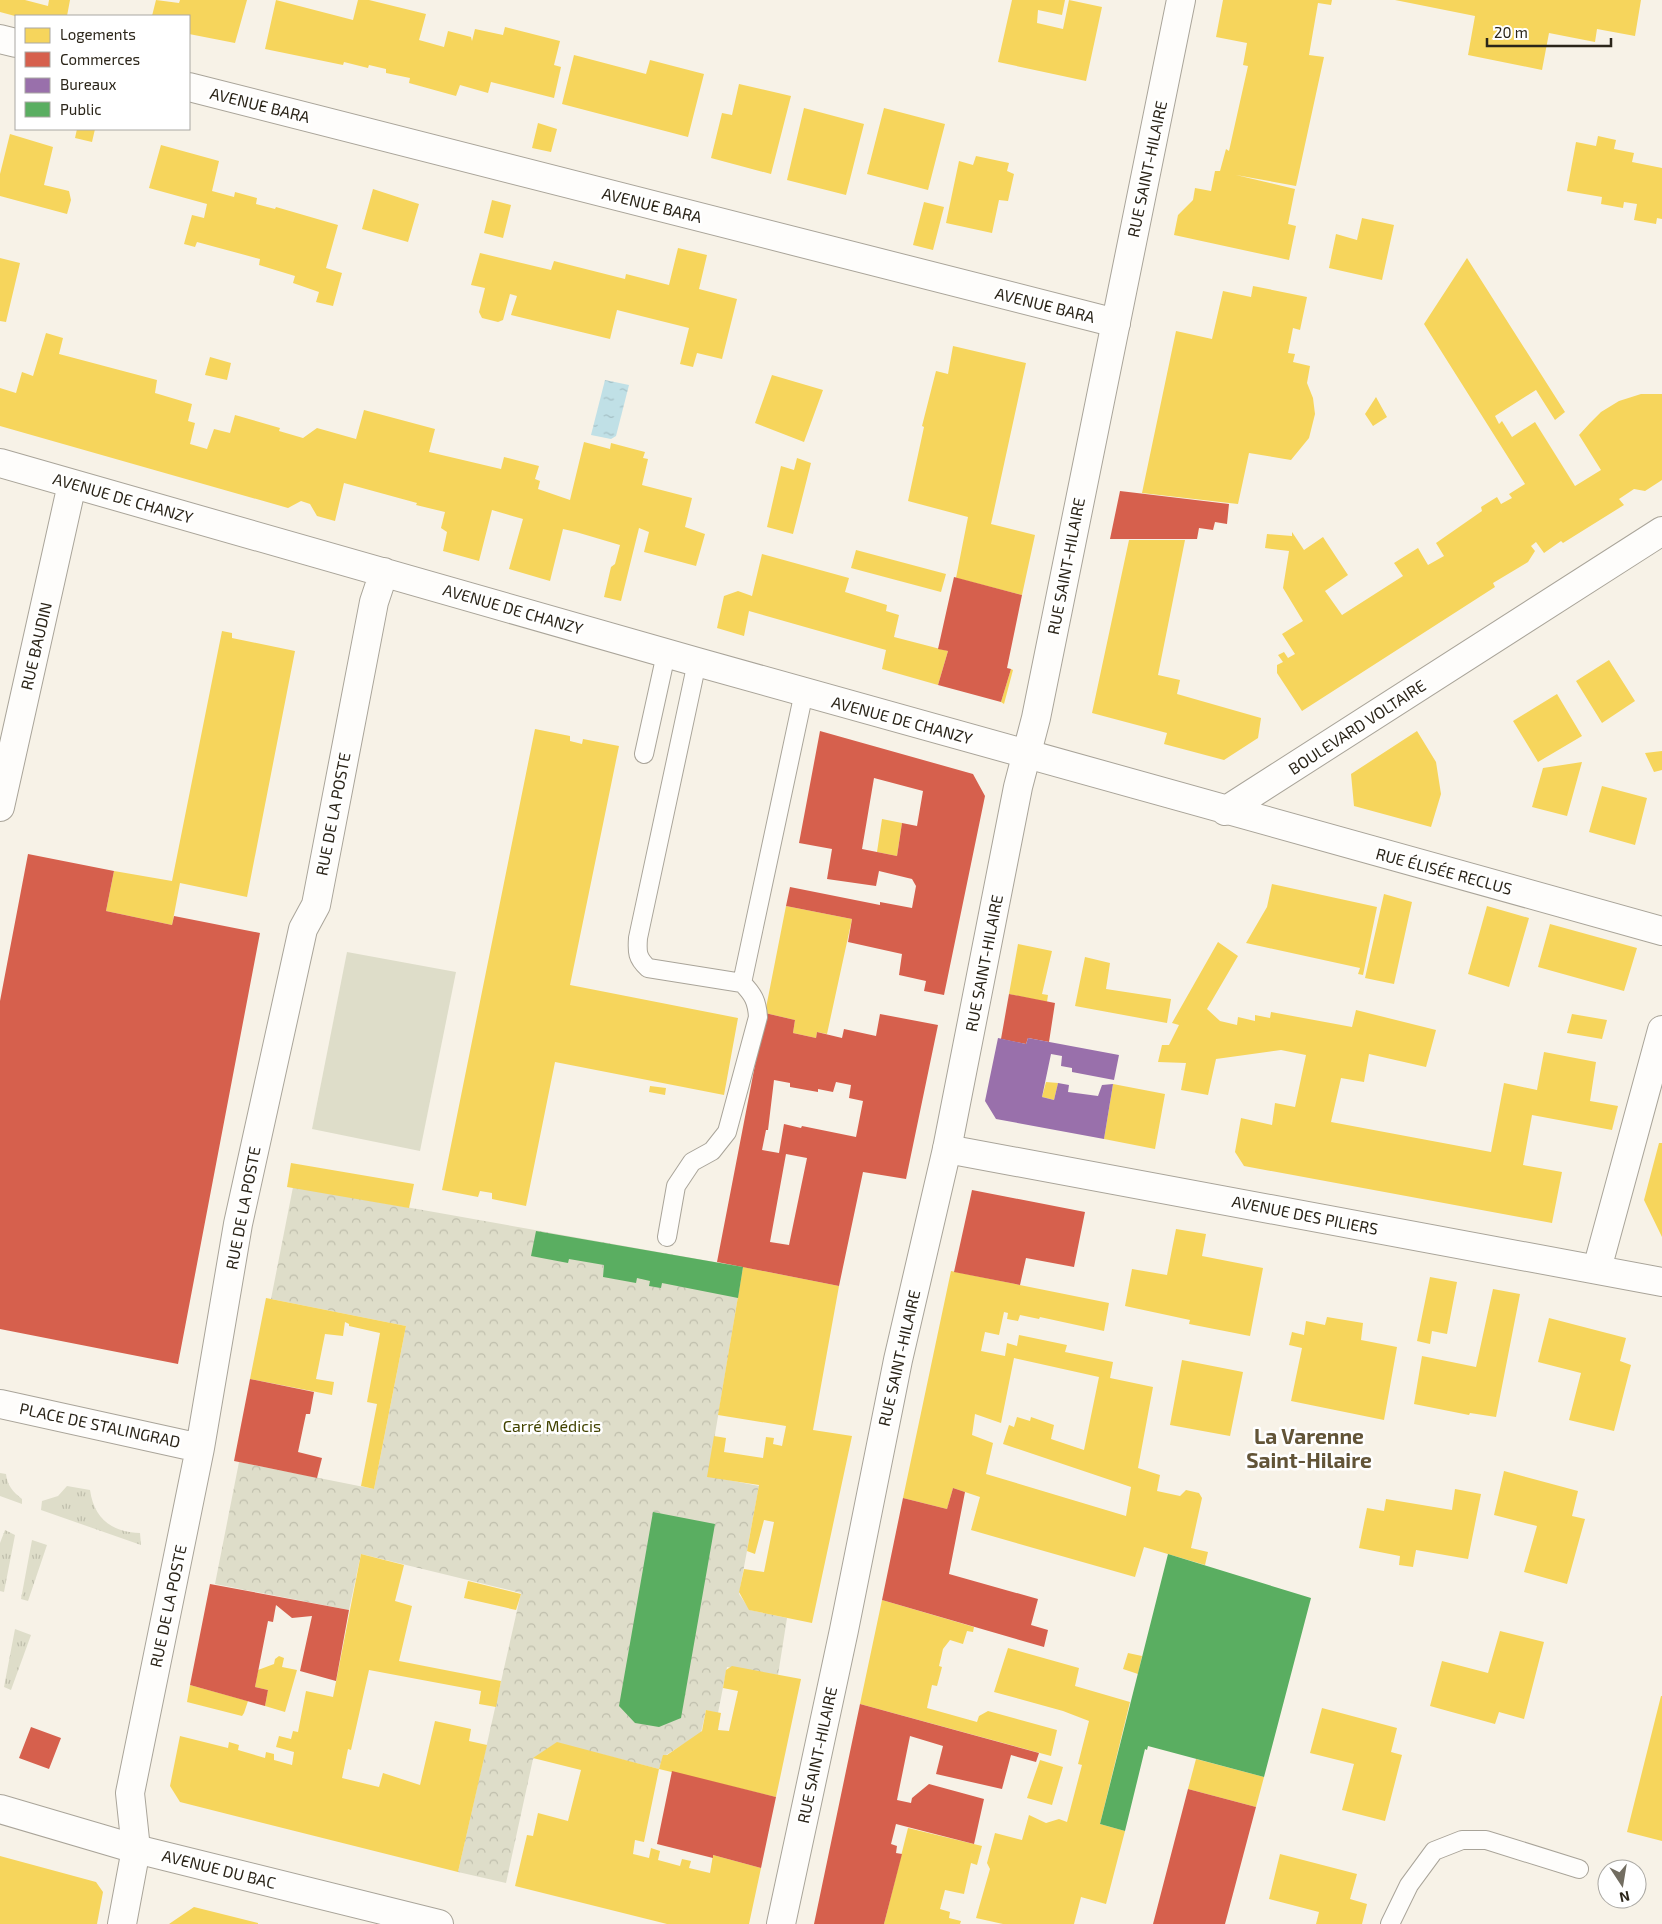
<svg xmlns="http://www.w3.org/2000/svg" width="1662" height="1924" viewBox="0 0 1662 1924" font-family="'Exo 2',sans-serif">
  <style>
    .grass { fill: url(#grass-tufts) }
    .park { fill: url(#park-crowns) }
    .pitch { fill: #deddc9 }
    .water { fill: url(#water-ripples) }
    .homes { fill: #f6d55c; fill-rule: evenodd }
    .shops { fill: #d6604d; fill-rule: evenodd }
    .offices { fill: #9970ab }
    .public { fill: #5aae61 }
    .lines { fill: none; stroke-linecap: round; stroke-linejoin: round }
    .lane-casing { stroke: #a9a499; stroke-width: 20 }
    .street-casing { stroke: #a9a499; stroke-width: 30 }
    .secondary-casing { stroke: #a9a499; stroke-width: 30 }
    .lane { stroke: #fefdfb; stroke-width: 18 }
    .street { stroke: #fefdfb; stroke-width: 28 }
    .secondary { stroke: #fefdfb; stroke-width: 28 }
    .labels { text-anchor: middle; stroke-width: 5; stroke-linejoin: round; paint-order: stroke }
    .street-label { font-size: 16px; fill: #2b2519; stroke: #fff }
    .park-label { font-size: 16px; fill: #414200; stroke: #fff }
    .district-label { font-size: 21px; font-weight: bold; fill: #625437; stroke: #fff }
  </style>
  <defs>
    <pattern id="grass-tufts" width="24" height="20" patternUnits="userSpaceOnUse" patternTransform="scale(1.25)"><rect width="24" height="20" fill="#deddc9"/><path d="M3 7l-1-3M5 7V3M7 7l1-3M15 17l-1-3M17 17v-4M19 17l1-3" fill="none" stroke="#bfbeac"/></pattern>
    <pattern id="park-crowns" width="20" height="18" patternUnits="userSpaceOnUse" patternTransform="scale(1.25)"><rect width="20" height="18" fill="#deddc9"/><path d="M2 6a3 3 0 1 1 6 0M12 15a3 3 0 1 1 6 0" fill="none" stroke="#bfbeac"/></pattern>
    <pattern id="water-ripples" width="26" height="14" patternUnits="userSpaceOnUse" patternTransform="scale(1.25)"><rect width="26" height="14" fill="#c0e0e6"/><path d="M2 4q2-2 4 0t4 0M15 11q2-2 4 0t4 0" fill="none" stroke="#a5c0c5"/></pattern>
  </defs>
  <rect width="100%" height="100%" fill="#f7f2e7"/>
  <!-- grass -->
  <path class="grass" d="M0,1473L6,1474C7,1485 13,1492 22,1499V1504L0,1496Z
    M67,1486L90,1490C94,1519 112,1532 140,1533L141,1545L41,1510L42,1501L58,1496Z
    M5,1530L15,1535L4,1592L0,1591V1543Z
    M32,1540L47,1545L28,1601L21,1599Z
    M15,1629L31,1635L11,1690L4,1687Z"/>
  <!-- park -->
  <path class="park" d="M293,1187L743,1267L708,1476L759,1486L739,1594L750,1610L787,1618L778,1675L727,1667L718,1713L706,1710L701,1733L663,1757L659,1769L557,1743L533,1759L506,1883L458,1872L521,1593L361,1554L349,1610L215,1584L239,1462L374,1489L406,1326L271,1299Z"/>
  <!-- pitch -->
  <path class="pitch" d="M347,952L456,972L420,1151L312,1129Z"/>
  <!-- water -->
  <path class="water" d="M605,380L629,385L616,436L611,439L591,435Z"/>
  <!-- homes -->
  <path class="homes" d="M0,0H25L48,6L49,0H70L67,16H15L0,12Z
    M156,0L179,3L180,0H247L235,43L189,34V16H152Z
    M276,0L353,20L358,0H369L426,14L419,40L444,47L448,31L471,37L472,41L475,29L503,35L505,27L560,41L554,65L561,67L554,98L491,82L488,93L460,85L456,96L409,83L410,78L386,73V69L369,65L368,68L344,62L343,65L265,49Z
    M1012,0H1065L1062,15L1038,10L1037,23L1063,29L1069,0L1102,7L1086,81L998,62Z
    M1223,0H1332L1331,5L1318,3L1309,55L1324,57L1296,186L1236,175L1295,189L1288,224L1296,226L1289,260L1174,235L1178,215L1193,200L1195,188L1211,191L1215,171H1220L1226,149L1229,151L1248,66L1243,65L1247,43L1216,37Z
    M1395,0H1641L1635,36L1597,29L1595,42L1549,33L1542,70L1468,55L1475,16Z
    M574,55L646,74L650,60L704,74L688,137L562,104Z
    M739,84L791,96L771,174L711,158L722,113L732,115Z
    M804,108L864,124L846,195L787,180Z
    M884,108L945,124L928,190L867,174Z
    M538,123L557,129L551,152L532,148Z
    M77,129H95L92,142L75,138Z
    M10,134L53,147L44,185L69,191L71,200L67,214L0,196V174Z
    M1598,136L1616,140L1614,149L1634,153L1632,162L1662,168V219L1657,218L1656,224L1634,220L1637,204L1624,202L1623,208L1601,204L1602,197L1567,191L1576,142L1596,146Z
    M161,145L219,161L212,191L234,197L235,192L257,198L256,204L275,209L276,207L338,225L326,268L342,273L333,306L316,302L319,292L293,283L295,276L259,265L260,259L197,242L195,247L184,244L192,215L204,218L207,204L149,188Z
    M976,156L1009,163L1007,171L1014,174L1008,201L999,200L992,233L946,223L959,161L973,165Z
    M373,189L419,204L408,242L362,229Z
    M492,200L511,205L503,238L484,233Z
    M924,202L944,207L933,250L913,245Z
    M1362,218L1394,225L1382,280L1329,268L1336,234L1357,240Z
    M678,248L707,255L699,289L737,299L722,359L697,353L693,367L680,364L689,328L617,310L610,339L511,315L517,296L510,294L503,320L498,322L482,318L479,312L485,288L471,285L480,253L551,270L554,261L625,279L626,274L669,285Z
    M0,258L20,263L6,322L0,321Z
    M1467,258L1565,412L1555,420L1536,390L1495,416L1499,424L1502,421L1512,437L1535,422L1575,486L1601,470L1579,435L1590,423L1601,412L1619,401L1641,394H1662V480L1645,491L1634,489L1619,499L1624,505L1563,543L1561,541L1544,553L1536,542L1531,546L1535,551L1528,562L1493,583L1495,587L1302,711L1277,673V665L1283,662L1278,655L1284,652L1288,658L1295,654L1282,634L1303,621L1283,588L1289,551L1265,548L1267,534L1292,536V532L1304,550L1323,537L1348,575L1325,591L1342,615L1403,576L1394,563L1418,548L1428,565L1444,556L1436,543L1482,511L1481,507L1497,497L1501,504L1512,498L1509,494L1525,484L1424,324Z
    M1253,286L1307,297L1300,330L1293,328L1288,353L1295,354L1293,362L1310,366L1307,383L1313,398L1315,414L1309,438L1291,460L1249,453L1238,504L1142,493L1176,331L1212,339L1223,291L1251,297Z
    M46,333L63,338L59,354L157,380L155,393L192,404L188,421L195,423L190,444L207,449L214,429L230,433L235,415L280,428L279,431L303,438L317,428L356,439L364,410L435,429L429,452L501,469L504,457L539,466L535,479L540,481L538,489L570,500L584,442L610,449L611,443L645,452L643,458L648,459L642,485L692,498L685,527L705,534L696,566L644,552L649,532L639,528L621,601L604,597L611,567L615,564L620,545L576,532L563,529L550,581L509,569L523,519L492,510L479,561L443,551L447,532L441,528L445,512L416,505L417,503L344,483L335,521L317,516L310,504L301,501L288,508L0,426V388L16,393L22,372L33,376Z
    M953,346L1026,363L991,524L1035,535L1022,595L956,578L968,517L908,501L924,427L922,426L936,371L948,374Z
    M210,357L231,363L227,380L205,375Z
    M772,375L823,390L804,442L755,423Z
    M1376,397L1387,417L1373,426L1365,414Z
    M797,458L811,463L793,534L767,527L781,466L794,470Z
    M1129,540H1185L1158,675L1180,680L1177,694L1261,718L1258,738L1224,760L1164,744L1167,733L1092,713Z
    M856,550L946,574L941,592L851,568Z
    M762,554L849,578L845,592L887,605L886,611L899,615L894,637L948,651L938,685L882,669L886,650L749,611L744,636L717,628L724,596L738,591L752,596Z
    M222,631L232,633V638L295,651L247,897L180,883L172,925L106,911L114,871L172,881Z
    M1609,660L1635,701L1602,723L1576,681Z
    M1011,669L1013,670L1004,704L1001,702Z
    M1557,694L1582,736L1538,762L1513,721Z
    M535,729L570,736V741L582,744L583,739L619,746L570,985L738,1018L724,1095L555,1062L526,1206L492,1199V1193L480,1191L478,1197L442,1190Z
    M1417,731L1436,762L1441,794L1431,827L1354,806L1351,774Z
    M1662,751V770L1654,772L1645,753Z
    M1582,762L1567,816L1532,807L1543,768Z
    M1602,786L1647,798L1635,845L1589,832Z
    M882,819L902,823L897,856L877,852Z
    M1272,884L1377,907L1363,975L1358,974L1360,968L1246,943L1267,907Z
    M1384,894L1412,902L1394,984L1365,978Z
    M786,906L852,919L827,1034L817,1032L816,1038L793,1033L795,1020L765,1013Z
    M1487,906L1529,918L1509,987L1468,974Z
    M1550,924L1637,948L1624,991L1538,967Z
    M1218,942L1238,956L1207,1009L1220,1021L1237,1025L1238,1017L1255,1021V1015L1270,1018L1271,1012L1352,1027L1356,1010L1436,1030L1426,1067L1369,1054L1364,1082L1341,1078L1331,1122L1491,1152L1504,1083L1537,1090L1544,1052L1596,1062L1590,1101L1618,1106L1612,1130L1532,1115L1523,1165L1562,1172L1552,1223L1244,1166L1235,1152L1241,1118L1272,1125L1275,1103L1295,1107L1306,1055L1281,1050L1216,1059L1208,1095L1181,1090L1186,1063L1158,1062L1162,1045H1169L1179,1025L1172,1023Z
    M1018,944L1052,951L1042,994L1048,995L1047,1002L1009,994Z
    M1085,957L1110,963L1106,989L1171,999L1167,1023L1075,1006Z
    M1572,1014L1607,1020L1602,1039L1567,1033Z
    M1046,1082L1058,1083L1054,1100L1042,1097Z
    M1113,1084L1165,1094L1155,1149L1104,1139Z
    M650,1086L666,1088L665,1095L649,1092Z
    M1659,1143H1662V1237L1644,1200Z
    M291,1163L414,1184L409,1208L287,1187Z
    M1176,1229L1206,1234L1202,1256L1263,1268L1250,1336L1189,1324L1190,1320L1125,1306L1132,1269L1167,1275Z
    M743,1267L839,1286L813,1430L852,1436L812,1623L749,1610L739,1592L744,1569L764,1572L774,1522L764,1520L755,1554L747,1551L759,1485L707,1477L714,1436L726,1438L724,1452L763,1458L766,1437L774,1438L773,1444L782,1446L786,1426L718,1415Z
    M951,1271L1109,1303L1104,1331L1040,1317L1039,1319L1020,1315L1018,1321L1007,1319L1008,1313L1004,1312L999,1335L985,1332L981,1351L1005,1356L1007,1343L1017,1346L1019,1335L1067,1345L1065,1352L1113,1362L1110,1378L1153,1387L1138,1468L1160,1475L1157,1491L1180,1496L1186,1490L1199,1493L1202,1498L1191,1548L1208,1552L1205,1565L1144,1547L1135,1577L971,1530L980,1497L953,1488L947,1509L903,1498ZM1014,1358L1099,1377L1084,1450L1051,1439L1054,1425L1031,1417L1030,1421L1017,1417L1014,1427L1009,1425L1003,1444L1131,1487L1126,1516L986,1474L993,1443L972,1435L975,1414L1001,1423Z
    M1430,1277L1457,1282L1447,1334L1432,1331L1430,1344L1417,1341Z
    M1493,1289L1520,1294L1496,1417L1470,1413L1469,1415L1414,1404L1422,1356L1476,1367Z
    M266,1298L406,1326L374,1489L361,1486L377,1404L367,1402L380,1333L349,1326V1324L345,1322L343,1336L325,1334L316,1379L334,1382L332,1395L250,1379Z
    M1327,1317L1363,1323L1361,1340L1397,1347L1384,1420L1291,1401L1302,1348L1289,1345L1292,1332L1304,1335L1306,1321L1325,1325Z
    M1549,1318L1626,1338L1620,1361L1631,1365L1614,1431L1569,1420L1581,1373L1538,1362Z
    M1182,1360L1243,1372L1230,1436L1170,1425Z
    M1504,1471L1578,1491L1572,1516L1585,1519L1567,1584L1524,1572L1537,1526L1494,1515Z
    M1455,1489L1481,1494L1468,1559L1416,1550L1413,1567L1399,1565L1400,1556L1359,1548L1367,1508L1384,1511L1386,1499L1452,1510Z
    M361,1554L404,1565L395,1601L412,1606L399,1661L501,1681L496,1707L479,1704L481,1691L369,1670L351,1750L348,1749L342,1778L379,1787L383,1773L420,1785L435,1721L471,1729L469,1741L487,1745L458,1872L180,1802L170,1786L180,1736L228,1748L229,1742L239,1745L238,1750L265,1758L266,1752L274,1754V1760L292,1765L294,1752L276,1747L279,1736L291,1739L293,1731L298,1732L306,1691L333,1697Z
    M468,1581L521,1594L516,1610L464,1598Z
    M882,1600L974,1627L973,1632L967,1631L963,1644L950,1640L943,1649L939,1666L942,1667L937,1686L932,1685L927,1708L977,1722L979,1716L988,1711L1057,1730L1051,1756L860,1704Z
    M1500,1631L1544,1642L1524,1719L1499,1712L1495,1724L1430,1706L1442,1661L1488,1673Z
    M1008,1648L1079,1668L1075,1686L1130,1702L1100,1824L1125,1831L1106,1904L1081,1897L1074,1924H1003L976,1918L990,1869L987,1863L995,1833L1022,1840L1029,1815L1046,1823L1059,1819L1067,1822L1082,1765L1078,1764L1089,1721L1063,1711L994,1692Z
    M1128,1653L1142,1656L1138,1674L1123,1669Z
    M279,1656L284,1658L282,1667L297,1670L285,1712L265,1706L268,1690L255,1687L258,1670L274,1664L275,1659Z
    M732,1666L801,1679L776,1797L659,1769L663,1755H667L702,1731L706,1710L721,1713L718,1730L729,1731L738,1691L723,1688L726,1670Z
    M190,1685L248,1701L244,1713L242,1716L187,1702Z
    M1661,1696H1662V1841L1627,1832Z
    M1322,1708L1397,1728L1391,1752L1402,1755L1385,1821L1342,1810L1354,1764L1310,1753Z
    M557,1742L659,1769L644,1842L635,1840L633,1854L649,1858L651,1848L660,1851L658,1860L680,1866L682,1859L691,1861L689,1868L710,1873L713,1855L761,1868L749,1924H667L515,1886L527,1835L533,1836L538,1813L568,1821L581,1770L533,1758Z
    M1196,1759L1264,1777L1256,1807L1188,1789Z
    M1040,1760L1063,1767L1052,1805L1027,1798Z
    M908,1828L982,1846L977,1865L971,1863L964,1894L945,1890L940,1909L950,1912L949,1918L961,1921L960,1924H884Z
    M1280,1854L1357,1874L1350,1899L1367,1904L1362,1924H1316L1319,1912L1269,1899Z
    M0,1856L96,1882L103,1892L97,1924H0Z
    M194,1907L258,1923V1924H169Z"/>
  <!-- shops -->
  <path class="shops" d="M1120,491L1229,504L1227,524L1215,522L1213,530L1199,528L1197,539H1110Z
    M954,577L1022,595L1007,668L1011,669L1001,702L938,685L948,651L938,649Z
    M820,731L973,774L985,796L944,995L924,991L926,981L899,975L902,954L848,942L852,919L786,906L790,887L880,905V902L912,908L916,886L912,879L879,871L876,886L827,879L832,849L799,843ZM874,778L923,791L917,826L902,823L897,856L862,849Z
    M28,854L114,871L106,911L172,925L174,916L260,933L178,1364L0,1329V1001Z
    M1009,994L1055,1003L1049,1042L1028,1038L1026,1044L1001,1039Z
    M765,1013L795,1020L793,1033L816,1038L817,1032L842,1038L844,1029L876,1036L880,1014L938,1025L906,1179L863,1172L839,1286L717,1262ZM774,1080L790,1083V1087L818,1092V1089L833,1092L836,1082L851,1085L849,1098L863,1101L856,1137L802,1126L801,1128L784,1124L779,1153L762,1150L766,1130H768ZM786,1154L807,1158L789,1245L770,1242Z
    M972,1190L1085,1212L1074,1267L1026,1258L1020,1285L954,1272Z
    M250,1379L314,1392L310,1414H306L298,1452L322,1458L317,1478L234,1461Z
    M953,1488L965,1492L949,1574L1038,1599L1031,1625L1048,1630L1044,1647L882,1600L903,1498L947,1509Z
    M210,1584L349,1610L336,1681L300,1671L312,1616L292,1618L276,1605L273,1622L268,1621L255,1687L268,1690L265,1706L190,1685Z
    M860,1704L1039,1753L1036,1762L1011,1755L1002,1789L936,1774L943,1746L910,1736L897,1800L911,1803L912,1798L929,1784L984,1799L974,1844L896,1824L891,1844L897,1846L896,1853L902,1854L884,1924H814Z
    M31,1727L61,1738L49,1769L19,1758Z
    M672,1771L776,1797L761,1868L713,1855V1858L657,1844Z
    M1188,1789L1256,1807L1225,1924H1153Z"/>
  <!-- offices -->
  <path class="offices" d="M998,1038L1026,1044L1028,1038L1119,1055L1114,1080L1072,1072V1068L1061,1066L1062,1056L1051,1054L1042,1097L1054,1100L1058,1083L1069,1085L1068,1092L1098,1096L1102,1085L1113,1084L1104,1139L996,1119L985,1101Z"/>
  <!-- public -->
  <path class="public" d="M536,1231L743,1267L738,1298L662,1283L661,1288L649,1286L650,1281L637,1278L636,1283L603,1277L604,1265L569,1259L568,1263L531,1256Z
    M653,1512L715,1524L681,1718L659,1727L635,1723L619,1706Z
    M1168,1554L1311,1598L1264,1777L1148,1746L1147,1750L1145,1749L1125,1831L1100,1824Z"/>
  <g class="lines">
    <defs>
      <path id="lane" d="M697,662L638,938C637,952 637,958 648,968L742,983L804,692
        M644,754L666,654
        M667,1237L676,1186L692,1162L712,1151L727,1132L758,1017C757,1001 753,994 742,983
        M1390,1924L1409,1885L1434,1851L1462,1840H1486L1579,1869"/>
      <path id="street" d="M0,39L16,43
        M189,87L1116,323
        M0,463L697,662L1662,931
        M0,807L72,484
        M1225,811L1662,531
        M947,1149L1662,1282
        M1597,1269L1662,1030
        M0,1404L200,1448
        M122,1924L136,1849L130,1793L200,1448L238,1224L303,929L316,905L374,602L384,572"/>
      <path id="secondary" d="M0,1809L136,1849L439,1924
        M781,1924L844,1630L898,1360L947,1149L1018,787L1036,718L1181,0"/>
    </defs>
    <!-- lane casing -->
    <use href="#lane" class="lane-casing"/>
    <!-- street casing -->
    <use href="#street" class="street-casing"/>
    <!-- secondary casing -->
    <use href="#secondary" class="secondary-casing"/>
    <!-- lane -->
    <use href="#lane" class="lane"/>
    <!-- street -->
    <use href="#street" class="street"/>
    <!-- secondary -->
    <use href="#secondary" class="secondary"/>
  </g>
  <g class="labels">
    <!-- street labels -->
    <g class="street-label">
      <text transform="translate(260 105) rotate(14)" y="6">AVENUE BARA</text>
      <text transform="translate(1147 169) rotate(-78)" y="6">RUE SAINT-HILAIRE</text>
      <text transform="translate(652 205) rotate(14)" y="6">AVENUE BARA</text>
      <text transform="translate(1045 305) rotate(14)" y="6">AVENUE BARA</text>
      <text transform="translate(123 498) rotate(16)" y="6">AVENUE DE CHANZY</text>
      <text transform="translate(1066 566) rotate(-79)" y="6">RUE SAINT-HILAIRE</text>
      <text transform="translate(513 609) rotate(16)" y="6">AVENUE DE CHANZY</text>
      <text transform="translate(36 646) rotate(-77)" y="6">RUE BAUDIN</text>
      <text transform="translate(902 720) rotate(15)" y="6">AVENUE DE CHANZY</text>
      <text transform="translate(1357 727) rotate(-33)" y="6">BOULEVARD VOLTAIRE</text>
      <text transform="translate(333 814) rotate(-79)" y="6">RUE DE LA POSTE</text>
      <text transform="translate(1444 871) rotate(15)" y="6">RUE ÉLISÉE RECLUS</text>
      <text transform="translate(984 963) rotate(-79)" y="6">RUE SAINT-HILAIRE</text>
      <text transform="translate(243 1208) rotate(-79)" y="6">RUE DE LA POSTE</text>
      <text transform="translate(1305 1215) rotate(11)" y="6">AVENUE DES PILIERS</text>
      <text transform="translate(899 1358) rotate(-77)" y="6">RUE SAINT-HILAIRE</text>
      <text transform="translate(100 1425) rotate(12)" y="6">PLACE DE STALINGRAD</text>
      <text transform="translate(168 1606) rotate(-78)" y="6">RUE DE LA POSTE</text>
      <text transform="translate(817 1755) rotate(-78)" y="6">RUE SAINT-HILAIRE</text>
      <text transform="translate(219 1869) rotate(14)" y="6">AVENUE DU BAC</text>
    </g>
    <!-- park labels -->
    <g class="park-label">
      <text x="552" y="1432">Carré Médicis</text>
    </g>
    <!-- district labels -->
    <g class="district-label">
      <text x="1309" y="1444">La Varenne<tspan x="1309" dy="24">Saint-Hilaire</tspan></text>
    </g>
  </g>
  <!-- legend -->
  <rect x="15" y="15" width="175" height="115" fill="#ffffff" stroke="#aaa8a3"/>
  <rect x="25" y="28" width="25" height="15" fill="#f6d55c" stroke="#aaa8a3"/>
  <text x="60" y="40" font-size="15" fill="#2b2519">Logements</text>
  <rect x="25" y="52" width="25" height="15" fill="#d6604d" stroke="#aaa8a3"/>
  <text x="60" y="65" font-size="15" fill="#2b2519">Commerces</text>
  <rect x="25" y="78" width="25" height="15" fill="#9970ab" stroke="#aaa8a3"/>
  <text x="60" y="90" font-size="15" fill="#2b2519">Bureaux</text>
  <rect x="25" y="102" width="25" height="15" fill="#5aae61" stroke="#aaa8a3"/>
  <text x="60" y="115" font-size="15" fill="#2b2519">Public</text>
  <!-- north arrow -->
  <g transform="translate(1622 1884) rotate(168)"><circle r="24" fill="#ffffff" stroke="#aaa8a3"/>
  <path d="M0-4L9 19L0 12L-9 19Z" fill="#726d61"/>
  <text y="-8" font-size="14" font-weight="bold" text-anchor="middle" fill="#2b2519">N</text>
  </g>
  <!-- scale -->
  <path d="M1487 38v8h124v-8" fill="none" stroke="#2b2519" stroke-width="2.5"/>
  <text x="1494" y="38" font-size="15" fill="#2b2519" stroke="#ffffff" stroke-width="4" paint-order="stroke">20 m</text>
</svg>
